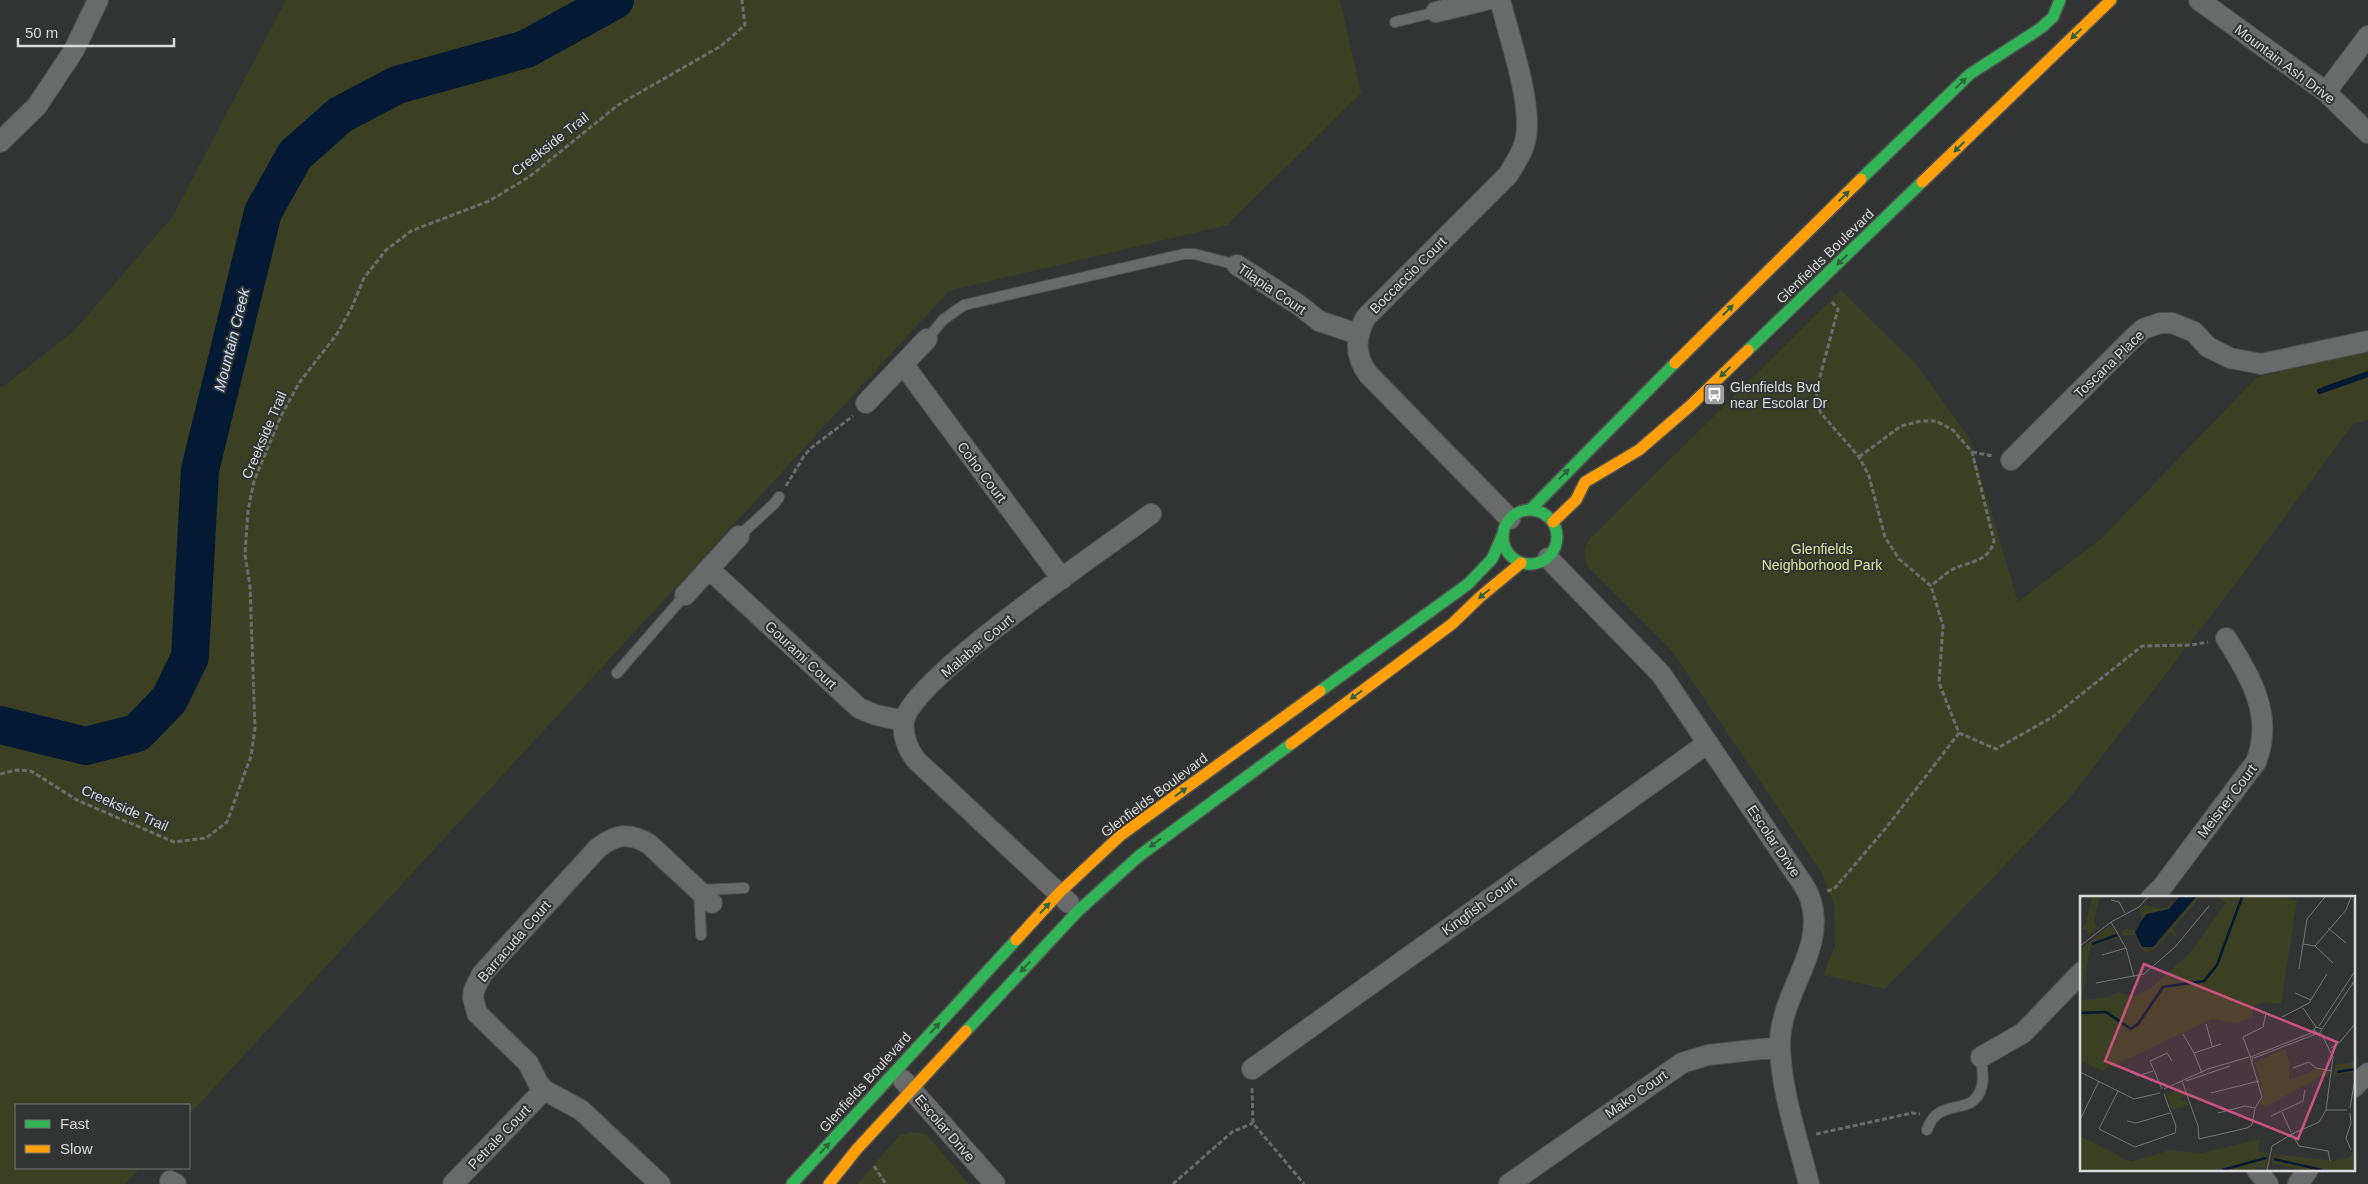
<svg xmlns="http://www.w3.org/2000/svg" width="2368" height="1184" viewBox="0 0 2368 1184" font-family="Helvetica,sans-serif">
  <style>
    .green { fill: #3c4022 }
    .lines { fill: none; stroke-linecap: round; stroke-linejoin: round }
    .stream { stroke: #041a34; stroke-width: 6 }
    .river { stroke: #041a34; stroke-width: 38 }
    .lane-casing { stroke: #505151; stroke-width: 12 }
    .street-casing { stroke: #505151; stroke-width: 22 }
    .fast-casing { stroke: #505151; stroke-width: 14 }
    .slow-casing { stroke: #505151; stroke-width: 14 }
    .path { stroke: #6a6c6b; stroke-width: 3; stroke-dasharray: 5 2.5; stroke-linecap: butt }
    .lane { stroke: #696a6a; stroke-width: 10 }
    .street { stroke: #696a6a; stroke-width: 20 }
    .fast { stroke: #30b455; stroke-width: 11 }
    .slow { stroke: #ff9f0a; stroke-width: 11 }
    .oneway { fill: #31613f }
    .labels { text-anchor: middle; stroke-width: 4; stroke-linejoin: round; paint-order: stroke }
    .street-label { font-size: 14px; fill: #d9dbdb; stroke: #313433 }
    .poi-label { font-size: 14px; fill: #d9dbdb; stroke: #313433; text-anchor: start }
    .park-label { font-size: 14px; fill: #dbe59a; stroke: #313433 }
    .water-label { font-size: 15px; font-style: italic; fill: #cfe3fa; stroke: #313433 }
    .inset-river { fill: none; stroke: #041a34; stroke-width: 2.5 }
    .inset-road { fill: none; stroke: #757676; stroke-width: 1 }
    .view { fill: #c95281; fill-opacity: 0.15; stroke: #c95281; stroke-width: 2.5 }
    .inset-edge { fill: none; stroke: #d9dbdb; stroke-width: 2.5 }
  </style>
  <rect width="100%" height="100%" fill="#323333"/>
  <!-- green -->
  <path class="green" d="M286,0H1340L1361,93L1227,225L949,291L189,1115V1105H16V1168H140L125,1184H0V387L4,386L73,332L173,216Z
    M1841,290L1915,363L1969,438L2018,602L2101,539L2257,377L2368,352V420L2353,424L2227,595L2068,800L1885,989L1823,975L1835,946L1834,904L1820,870L1672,651L1588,567C1583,556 1583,550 1589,540Z
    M913,1132L926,1134L969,1184H857L900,1135Z"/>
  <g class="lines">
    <!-- stream -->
    <path class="stream" d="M2320,391L2368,374"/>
    <!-- river -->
    <path class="river" d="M0,725L86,746L137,733L169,700L190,657L200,470L263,212L295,155L340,115L397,85L526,49L615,0"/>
    <defs>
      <path id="lane" d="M1395,22L1436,12
        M927,339L943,320L964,305L1184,254H1194L1237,265
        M739,536L774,504L779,497
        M617,673L685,595
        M701,935L699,890L744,888
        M1927,1130C1939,1094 1973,1120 1982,1086C1984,1077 1982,1066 1981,1057"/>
      <path id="street" d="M1500,0C1509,36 1532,102 1526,137C1524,151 1515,163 1508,175L1366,317C1355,337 1354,355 1368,374L1510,519
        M2199,0L2326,92L2368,133
        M1436,12L1486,0
        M2326,92L2368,36
        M0,142L37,106L74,50L98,0
        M1237,265L1299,305L1319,321L1358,334
        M903,364L1062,579
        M866,403L927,339
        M2011,460L2133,338L2143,329L2160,323H2172L2194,332L2208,347L2230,358L2261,364L2368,341
        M1548,558L1661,674L1796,874C1802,882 1808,891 1811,901C1826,952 1779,993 1780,1046C1781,1091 1798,1140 1809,1184
        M709,569L859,708L876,715L904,721
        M685,595L739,536
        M2151,898L2163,886L2256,762C2274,716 2251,677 2226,638
        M1069,903L916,760C907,748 902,736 904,721C912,678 1108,546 1151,514
        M1981,1057L2023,1033L2082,972
        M1252,1069L1708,743
        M903,1080L995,1184
        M2354,1087L2368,1073
        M2257,1170L2268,1184
        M170,1181L176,1184
        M453,1184L544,1090
        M660,1184L581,1110L544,1090L538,1083L528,1063L482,1018L477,1013L473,998L474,990L482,974L598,848C616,834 629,832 649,844L712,903
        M1509,1184L1682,1063L1708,1055L1780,1047
        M2298,1184L2308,1170"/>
      <path id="fast" d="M1861,179L1970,74L2041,28L2053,17L2060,0
        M1748,350L1922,182
        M1503 537a27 27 0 1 1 54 0a27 27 0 1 1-54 0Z
        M1530,510L1675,363
        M1320,691L1468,584L1492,559L1503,534
        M966,1031L1078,911L1139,856L1291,744
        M792,1184L1016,940"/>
      <path id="slow" d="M1922,182L2111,0
        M1675,363L1861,179
        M1553,522L1576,500L1585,482L1639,450L1690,406L1748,350
        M1291,744L1452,624L1480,597L1521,563
        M1016,940L1059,893L1121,835L1320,691
        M829,1184L857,1149L966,1031"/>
    </defs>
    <!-- lane casing -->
    <use href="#lane" class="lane-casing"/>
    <!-- street casing -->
    <use href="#street" class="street-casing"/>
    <!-- fast casing -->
    <use href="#fast" class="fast-casing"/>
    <!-- slow casing -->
    <use href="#slow" class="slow-casing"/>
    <!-- path -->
    <path class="path" d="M1832,302L1838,309L1816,392L1820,412L1859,457L1869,476L1885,537L1899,559L1931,586L1943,626L1939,683L1959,733L1996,749L2054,716L2142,646L2191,645L2208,642
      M1972,452L1993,456
      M1859,457L1901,426L1921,421H1936L1953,430L1972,452L1994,541C1989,560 1974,561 1958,567C1947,571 1940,579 1931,586
      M786,486L804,456L811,448L853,416
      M0,774L17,770L31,771L77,800L174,842L206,838L227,822L251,756L255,728L250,586L245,555L248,510L254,481L281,416L299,383L337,334L352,307L364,278L386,250L411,231L489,201L529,177L618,105L721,46L745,25L742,0
      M1827,891L1834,889L1886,828L1959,733
      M1252,1088L1253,1123L1304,1184
      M1816,1134L1912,1113L1920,1114
      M874,1166L886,1184
      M1173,1184L1232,1132L1253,1123"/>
    <!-- lane -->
    <use href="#lane" class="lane"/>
    <!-- street -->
    <use href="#street" class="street"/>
    <!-- fast -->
    <use href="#fast" class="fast"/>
    <!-- slow -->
    <use href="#slow" class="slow"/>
  </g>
  <!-- one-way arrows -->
  <defs><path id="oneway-solid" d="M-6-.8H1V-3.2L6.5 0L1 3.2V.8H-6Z" transform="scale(1.25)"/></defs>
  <g class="oneway">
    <use href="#oneway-solid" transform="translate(2076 34) rotate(136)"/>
    <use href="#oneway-solid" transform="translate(1961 83) rotate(-44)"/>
    <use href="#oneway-solid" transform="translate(1959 147) rotate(136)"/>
    <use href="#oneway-solid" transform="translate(1844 196) rotate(-44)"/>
    <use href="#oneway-solid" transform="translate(1842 260) rotate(136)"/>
    <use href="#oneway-solid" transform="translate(1728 310) rotate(-45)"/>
    <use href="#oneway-solid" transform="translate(1725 372) rotate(136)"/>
    <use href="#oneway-solid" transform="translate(1564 474) rotate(-46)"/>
    <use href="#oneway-solid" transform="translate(1484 594) rotate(140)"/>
    <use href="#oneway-solid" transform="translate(1356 695) rotate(144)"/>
    <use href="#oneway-solid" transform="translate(1181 792) rotate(-36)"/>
    <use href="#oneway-solid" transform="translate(1155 843) rotate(144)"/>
    <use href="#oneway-solid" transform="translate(1045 908) rotate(-47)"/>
    <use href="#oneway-solid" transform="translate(1025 967) rotate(133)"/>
    <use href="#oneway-solid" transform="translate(935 1028) rotate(-47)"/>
    <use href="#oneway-solid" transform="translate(825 1148) rotate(-48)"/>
  </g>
  <!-- icons -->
  <defs>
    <symbol id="bus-square" viewBox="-11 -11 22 22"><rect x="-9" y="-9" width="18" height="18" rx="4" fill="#9fa0a0" stroke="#313433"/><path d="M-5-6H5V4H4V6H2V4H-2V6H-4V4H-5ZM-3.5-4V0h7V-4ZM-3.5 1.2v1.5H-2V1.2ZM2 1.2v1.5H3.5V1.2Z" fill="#fff"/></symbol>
  </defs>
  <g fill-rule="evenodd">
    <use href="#bus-square" x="1702" y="382" width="25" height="25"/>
  </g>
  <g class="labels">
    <!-- street labels -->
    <g class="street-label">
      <text transform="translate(2285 64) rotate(37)" y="5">Mountain Ash Drive</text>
      <text transform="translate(550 144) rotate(-38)" y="5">Creekside Trail</text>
      <text transform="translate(1825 256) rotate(-44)" y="5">Glenfields Boulevard</text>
      <text transform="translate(1408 275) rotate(-45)" y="5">Boccaccio Court</text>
      <text transform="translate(1272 289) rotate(34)" y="5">Tilapia Court</text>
      <text transform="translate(2109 364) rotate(-44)" y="5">Toscana Place</text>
      <text transform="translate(264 435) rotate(-67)" y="5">Creekside Trail</text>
      <text transform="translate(982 472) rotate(53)" y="5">Coho Court</text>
      <text transform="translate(977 646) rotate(-40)" y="5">Malabar Court</text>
      <text transform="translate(801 655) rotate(43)" y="5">Gourami Court</text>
      <text transform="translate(1154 795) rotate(-37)" y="5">Glenfields Boulevard</text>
      <text transform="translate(2227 801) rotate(-53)" y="5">Meisner Court</text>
      <text transform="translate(125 808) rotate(24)" y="5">Creekside Trail</text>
      <text transform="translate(1774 841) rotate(56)" y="5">Escolar Drive</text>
      <text transform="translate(1479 906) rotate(-36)" y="5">Kingfish Court</text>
      <text transform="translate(514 941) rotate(-49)" y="5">Barracuda Court</text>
      <text transform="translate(865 1082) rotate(-48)" y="5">Glenfields Boulevard</text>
      <text transform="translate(1636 1094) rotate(-35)" y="5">Mako Court</text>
      <text transform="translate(945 1128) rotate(49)" y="5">Escolar Drive</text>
      <text transform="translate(499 1137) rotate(-46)" y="5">Petrale Court</text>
    </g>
    <!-- poi labels -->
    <g class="poi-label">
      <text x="1730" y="392">Glenfields Bvd<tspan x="1730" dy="16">near Escolar Dr</tspan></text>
    </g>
    <!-- park labels -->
    <g class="park-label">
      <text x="1822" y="554">Glenfields<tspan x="1822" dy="16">Neighborhood Park</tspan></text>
    </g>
    <!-- water labels -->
    <g class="water-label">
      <text transform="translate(232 340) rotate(-76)" y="5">Mountain Creek</text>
    </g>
  </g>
  <!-- overview -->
  <g transform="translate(2080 896)">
    <rect width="275" height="275" fill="#323333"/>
    <path d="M12,1H20L14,25L18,32L8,40L7,34L1,33L6,27ZM97,1L89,13L67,18L55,37L62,51L70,53L116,1H120L93,33L98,43L91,36L72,55L63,57L55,39H43L42,35L47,33L56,34L63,19L59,15L65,9L81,13L89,10ZM137,1H204L217,4L201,108L184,106L174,110L172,121L157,127L132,123L22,175L0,164V54L28,31L32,32L38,42L10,51L2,104L29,101L38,96L52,100L59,98L71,92L109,58L146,7ZM205,153L210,169L209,184L236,173L249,175L248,181L242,180L185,211L181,208L184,199L175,166ZM275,166V176L254,179L256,169ZM101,191L106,202L102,201L101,205L106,204L108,209L92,214L87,199ZM0,240L51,266L90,254L121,257L180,243L178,256L188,257L186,272L176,271L175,274H0ZM275,252L273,274H222L192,267L193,258L255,265L270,261Z" fill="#3c4022"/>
    <path d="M99,1H116L73,51H62L55,36L61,25L67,18L89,13Z" fill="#041a34"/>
    <path class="inset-river" d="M12,48L37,39M0,117L26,116L51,133L58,128L83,91L124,85L137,69L162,1M257,176L275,173M194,263L242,274M142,274L186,262"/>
    <path class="inset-road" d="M245,1L227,23L223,48L235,50L266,14L271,1M31,4L39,6L45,17M31,26L46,52L54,81M248,32L266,47M0,50L31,26L59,11L68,1M235,50L253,67M22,59L46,52M219,73L223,48M16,87L64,78L95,51L129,10M215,97L231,104M223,112L236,131M202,121L229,107L247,78M126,128L132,150M239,130L275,75M242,133L275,84M103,138L114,157M251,152L261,145L274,129M170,160L163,141L183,131L186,117M173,160L231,137L236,131L242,133L239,138L234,134M174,162L236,138M39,170L58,180L73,175M213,172L229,166L236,172L252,175M0,176L54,203L80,197M122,177L114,157L141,148M102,185L118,230L119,243L167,232L172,229L175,212L182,201L170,160L173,161L172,165M106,185L150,170M82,193L70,165L87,157L92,165M84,193L128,173L169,161M38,195L19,233L55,251L95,237L96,230L84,198M131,197L179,185M270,212L275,182M246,214H267M202,216L211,236M138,217L165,210L175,212M270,217L271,227L266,242L271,254M191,220L223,205L225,194M0,224L19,185M47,225L56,227L90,217M214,237L239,226L246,214L253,161L241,137M213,240L219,250L248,255L250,265M187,274L192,250L214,237L210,239"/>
    <path class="view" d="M64,68L257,146L218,243L25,165Z"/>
    <rect width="275" height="275" class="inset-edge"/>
  </g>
  <!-- legend -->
  <rect x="15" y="1104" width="175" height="65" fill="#313433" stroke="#747776"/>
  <rect x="25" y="1120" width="25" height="8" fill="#30b455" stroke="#747776"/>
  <text x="60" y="1129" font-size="15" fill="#d9dbdb">Fast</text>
  <rect x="25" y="1145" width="25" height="8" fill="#ff9f0a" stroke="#747776"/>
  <text x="60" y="1154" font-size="15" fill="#d9dbdb">Slow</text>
  <!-- scale -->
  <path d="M18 38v8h156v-8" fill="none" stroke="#d9dbdb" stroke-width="2.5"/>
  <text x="25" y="38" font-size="15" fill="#d9dbdb" stroke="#313433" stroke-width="4" paint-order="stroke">50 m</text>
</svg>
